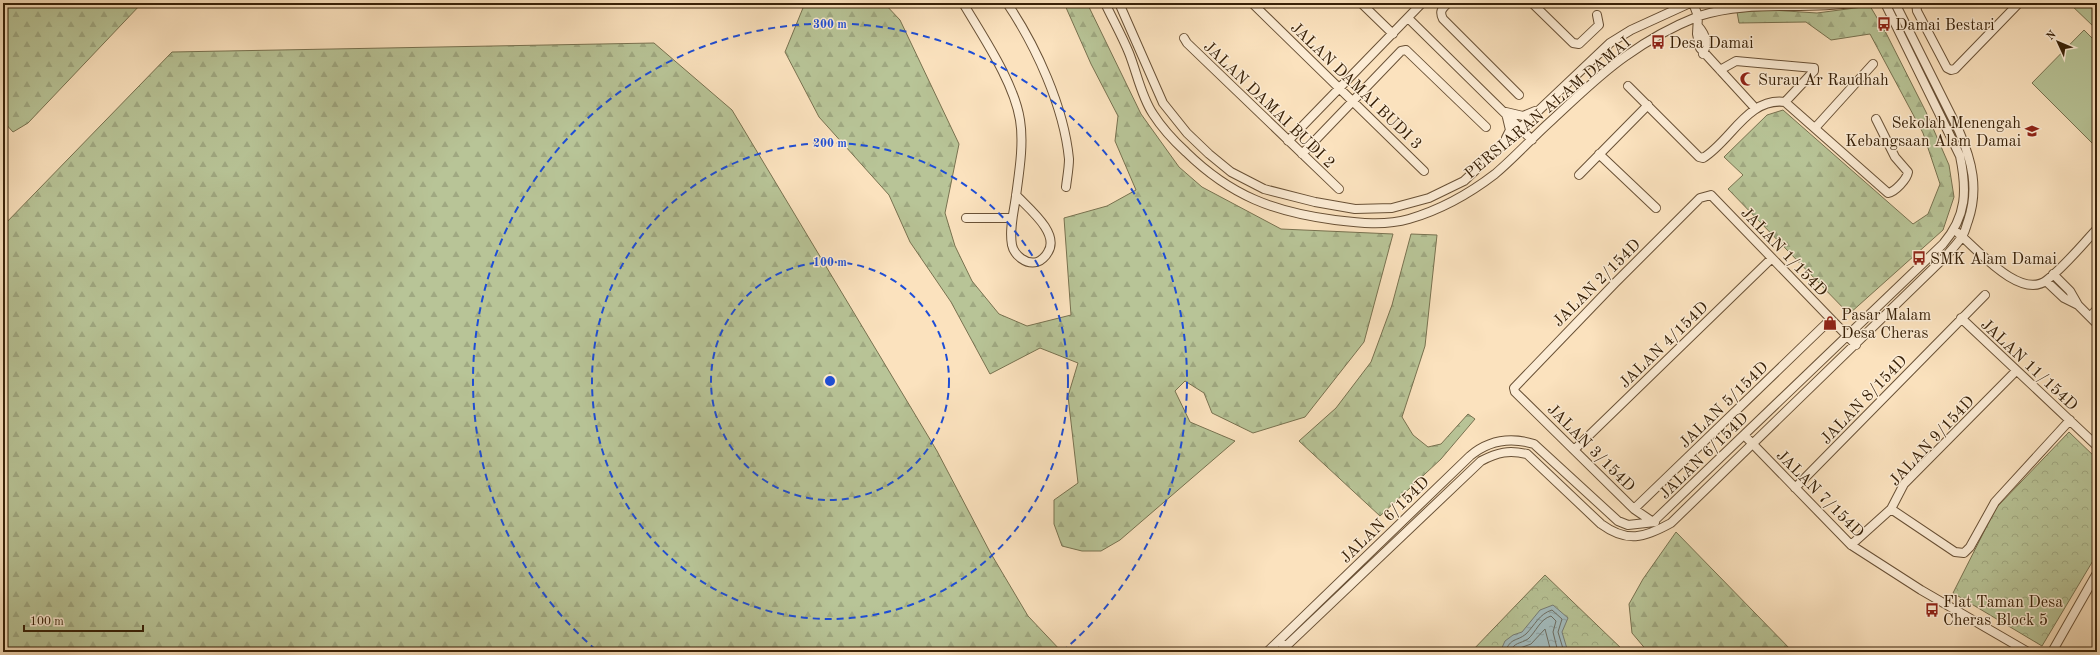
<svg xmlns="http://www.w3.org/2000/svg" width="2100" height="655" viewBox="0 0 2100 655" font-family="'Old Standard TT',serif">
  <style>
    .green { fill: #b8c497; stroke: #787250 }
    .forest { fill: url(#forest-firs); stroke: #787250 }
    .park { fill: url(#park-crowns); stroke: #787250 }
    .water { fill: url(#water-ripples); stroke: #787d74 }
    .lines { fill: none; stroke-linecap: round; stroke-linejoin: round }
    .shore { stroke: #6e6e62; stroke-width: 1 }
    .minor-casing { stroke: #695136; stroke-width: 10 }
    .minor { stroke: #fcecd5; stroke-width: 8 }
    .ring { fill: none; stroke: #1d4ed8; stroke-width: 2; stroke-dasharray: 7 5 }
    .labels { text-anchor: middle; stroke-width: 3; stroke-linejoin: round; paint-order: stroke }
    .poi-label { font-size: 16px; fill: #382108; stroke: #fcecd5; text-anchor: start }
    .street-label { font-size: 16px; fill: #382108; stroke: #fcecd5 }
    .centre { fill: #1d4ed8; stroke: #fcecd5; stroke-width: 2 }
    .ring-label { font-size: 12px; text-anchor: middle; font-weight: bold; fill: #1d4ed8; stroke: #fcecd5; stroke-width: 3; stroke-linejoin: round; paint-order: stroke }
  </style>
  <defs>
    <pattern id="forest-firs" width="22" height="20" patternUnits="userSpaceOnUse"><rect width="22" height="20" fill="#b8c497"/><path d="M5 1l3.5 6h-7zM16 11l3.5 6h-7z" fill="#9fa881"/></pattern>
    <pattern id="park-crowns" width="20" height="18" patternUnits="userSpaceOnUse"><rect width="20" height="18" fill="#b8c497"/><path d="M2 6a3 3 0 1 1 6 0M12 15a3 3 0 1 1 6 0" fill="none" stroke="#9fa881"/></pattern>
    <pattern id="water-ripples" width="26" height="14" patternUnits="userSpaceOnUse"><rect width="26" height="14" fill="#a3bbbc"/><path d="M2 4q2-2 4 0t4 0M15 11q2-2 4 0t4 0" fill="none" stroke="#8da0a0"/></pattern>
  </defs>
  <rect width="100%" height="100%" fill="#fbe2be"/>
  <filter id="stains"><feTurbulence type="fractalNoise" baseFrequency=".005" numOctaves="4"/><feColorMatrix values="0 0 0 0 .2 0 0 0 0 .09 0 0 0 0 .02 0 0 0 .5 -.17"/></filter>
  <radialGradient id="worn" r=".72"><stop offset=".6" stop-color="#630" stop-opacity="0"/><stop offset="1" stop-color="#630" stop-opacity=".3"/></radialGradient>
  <!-- green -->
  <path class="green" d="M2069,3H2097V24L2094,27Z
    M2084,30L2097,43V148L2032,83Z"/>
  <!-- forest -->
  <path class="forest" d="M11,3H142L28,123L13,132L3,121V9Z
    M805,3H884L900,20L959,144L945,213L955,246L972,281L999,314L1027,326L1071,315L1064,218L1107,206L1136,190L1115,141L1118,116L1091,64L1064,3H1087L1141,114L1179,167L1202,187L1281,229L1393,234L1364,342L1305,417L1253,433L1212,413L1204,393L1185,381L1175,391L1190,422L1235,441L1120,540L1101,551H1082L1062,546L1054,524V500L1078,483L1068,396L1078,363L1040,348L990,374L951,302L910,242L889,195L819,117L785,52Z
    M1870,6L1886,33L1926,112L1949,165L1954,197L1943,230L1849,314L1728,189L1743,175L1724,157L1767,115L1783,110L1913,224L1928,214L1940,184L1923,133L1870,34L1831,40L1806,22L1739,23L1737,12L1771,10L1817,13Z
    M654,43L732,110L937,451L990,552L1028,616L1062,652H3V226L172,52Z
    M1411,234L1437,235L1425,346L1402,417L1413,435L1428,447L1441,444L1468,414L1475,419L1441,459L1380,516L1299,441L1336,408L1371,362L1392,305Z
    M1676,532L1793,652H1648L1632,633L1629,604L1643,579Z"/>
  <!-- park -->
  <path class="park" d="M2069,432L2097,459V554L2042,646L1953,593L1996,508Z
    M1545,575L1624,651L1623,652H1471Z"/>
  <!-- water -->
  <path class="water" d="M1553,605L1568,618L1562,632L1568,652H1500L1505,641L1513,635L1522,632L1540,610Z"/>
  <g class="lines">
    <!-- shore -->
    <path class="shore" d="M1505,652C1511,637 1516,642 1526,634C1535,625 1539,614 1552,610L1562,619L1558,632L1564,652
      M1510,652C1514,642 1520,644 1528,639C1536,632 1540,619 1551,616L1556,621L1553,632L1558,652
      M1517,652L1520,648L1531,644L1545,629L1551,652"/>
    <defs>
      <path id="minor" d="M963,3C983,37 1014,82 1020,120C1024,144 1019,173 1016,196C1014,212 1009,229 1012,245C1014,255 1026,265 1037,262C1041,261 1046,256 1048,252C1060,233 1028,208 1016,195
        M1007,3C1036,46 1064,107 1069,159C1069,168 1067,178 1066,187
        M1105,3C1113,20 1122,36 1129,53C1137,73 1141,96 1153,114C1162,128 1174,141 1186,152C1231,196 1274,212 1335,220C1359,223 1385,226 1409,219C1440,210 1469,194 1495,174C1515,157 1533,137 1552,120C1576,98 1600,74 1626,56C1648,40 1674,26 1699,16C1748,0 1800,10 1851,3
        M1119,3L1163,103L1187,133L1209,154L1231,172L1264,189L1315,202L1355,209L1392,208L1429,198L1464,181L1610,43L1631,30L1690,3
        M1252,3L1424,171
        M1361,3L1393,34
        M1448,3C1442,9 1439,11 1443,19L1519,95
        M1532,3L1573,43L1579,44L1599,25L1597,15
        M1693,3L1698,16L1697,34L1700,48L1755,108
        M1916,3L1917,11L1947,68L1951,70L1955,69L2019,3
        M1408,18L1532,140
        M1698,26C1706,35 1708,43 1703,54
        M1184,38L1187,43L1339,189
        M1720,70L1736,61L1814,68V71L1785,102
        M1628,86L1699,157L1703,158C1731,141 1748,97 1785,102L1888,193C1895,192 1907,179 1908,172L1895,157L1876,119
        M1506,112L1523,116L1535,111
        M1506,113L1510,130L1506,138
        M1815,128L1873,64
        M1288,141L1422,3
        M1302,154L1401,51L1406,50L1486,127
        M1599,154L1656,208
        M1579,175L1648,105
        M966,218H1012
        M1958,233C1977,249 2021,301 2047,280C2065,266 2081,246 2097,229
        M2053,274L2070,291L2078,305
        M2046,281L2064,298L2078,305L2097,324
        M2090,317L2097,309
        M1961,318L2097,446
        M1744,435L1851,545L1921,590L2028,652
        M1574,450L1772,258
        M1795,488L1985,295
        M1634,509L1831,319
        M1891,509L1955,552L1964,553L1970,547L1995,502L2070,420
        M1653,522L1634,509L1515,392L1514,388L1615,283L1700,198L1711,195L1856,345
        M1653,522L1943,244C1967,216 1967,190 1960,156L1885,3
        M1851,545L1891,509L1904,484L2016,371
        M1281,643L1291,652
        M1267,652L1470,456C1489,440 1511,437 1534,444L1618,521L1628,525L1655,522
        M1280,652L1481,461C1498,452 1509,450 1527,454L1601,524C1627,543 1644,538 1671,523L1947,255C1952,249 1957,244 1961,238C1965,233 1966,226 1968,221C1979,189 1972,161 1959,131L1895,3
        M2052,652L2097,573"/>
    </defs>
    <!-- minor casing -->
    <use href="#minor" class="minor-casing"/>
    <!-- minor -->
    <use href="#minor" class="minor"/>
  </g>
  <!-- distance rings -->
  <g class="ring">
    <circle cx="830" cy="381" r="119"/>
    <circle cx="830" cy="381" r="238"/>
    <path d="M596 650A357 357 0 1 1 1064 650"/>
  </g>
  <!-- icons -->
  <defs>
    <symbol id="bus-bare" viewBox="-9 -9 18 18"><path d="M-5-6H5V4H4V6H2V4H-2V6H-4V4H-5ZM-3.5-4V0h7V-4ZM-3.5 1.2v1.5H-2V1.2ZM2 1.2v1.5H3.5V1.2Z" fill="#8f2418" stroke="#fcecd5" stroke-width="2.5" paint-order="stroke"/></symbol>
    <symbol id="mosque-bare" viewBox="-9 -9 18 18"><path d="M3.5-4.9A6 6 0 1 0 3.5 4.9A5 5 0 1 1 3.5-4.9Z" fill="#8f2418" stroke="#fcecd5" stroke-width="2.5" paint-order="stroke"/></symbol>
    <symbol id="school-bare" viewBox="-9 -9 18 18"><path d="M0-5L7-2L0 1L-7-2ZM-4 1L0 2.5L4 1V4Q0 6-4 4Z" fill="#8f2418" stroke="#fcecd5" stroke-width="2.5" paint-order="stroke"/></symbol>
    <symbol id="shop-bare" viewBox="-9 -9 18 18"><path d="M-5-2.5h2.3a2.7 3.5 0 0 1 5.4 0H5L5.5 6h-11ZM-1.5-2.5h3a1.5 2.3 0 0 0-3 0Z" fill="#8f2418" stroke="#fcecd5" stroke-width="2.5" paint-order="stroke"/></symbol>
  </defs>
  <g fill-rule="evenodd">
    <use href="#bus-bare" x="1874" y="14" width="20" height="20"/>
    <use href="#bus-bare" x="1648" y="32" width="20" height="20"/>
    <use href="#mosque-bare" x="1737" y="69" width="20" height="20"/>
    <use href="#school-bare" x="2022" y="121" width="20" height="20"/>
    <use href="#bus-bare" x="1909" y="248" width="20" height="20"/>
    <use href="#shop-bare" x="1820" y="313" width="20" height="20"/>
    <use href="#bus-bare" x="1922" y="600" width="20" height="20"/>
  </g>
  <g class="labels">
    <!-- poi labels -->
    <g class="poi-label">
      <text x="1895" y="30">Damai Bestari</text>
      <text x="1669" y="48">Desa Damai</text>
      <text x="1758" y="85">Surau Ar Raudhah</text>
      <text x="2021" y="128" text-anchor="end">Sekolah Menengah<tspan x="2021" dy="18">Kebangsaan Alam Damai</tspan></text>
      <text x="1930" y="264">SMK Alam Damai</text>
      <text x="1841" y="320">Pasar Malam<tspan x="1841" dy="18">Desa Cheras</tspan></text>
      <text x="1943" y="607">Flat Taman Desa<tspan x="1943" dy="18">Cheras Block 5</tspan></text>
    </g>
    <!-- street labels -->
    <g class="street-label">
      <text transform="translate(1357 85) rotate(44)" y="6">JALAN DAMAI BUDI 3</text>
      <text transform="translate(1270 104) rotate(44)" y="6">JALAN DAMAI BUDI 2</text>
      <text transform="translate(1547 107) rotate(-40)" y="6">PERSIARAN ALAM DAMAI</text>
      <text transform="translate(1785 251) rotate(46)" y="6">JALAN 1/154D</text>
      <text transform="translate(1596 282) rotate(-45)" y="6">JALAN 2/154D</text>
      <text transform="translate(1663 344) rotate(-44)" y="6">JALAN 4/154D</text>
      <text transform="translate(2030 364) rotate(43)" y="6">JALAN 11/154D</text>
      <text transform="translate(1863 399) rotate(-46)" y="6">JALAN 8/154D</text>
      <text transform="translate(1723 404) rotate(-44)" y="6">JALAN 5/154D</text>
      <text transform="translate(1931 440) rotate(-47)" y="6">JALAN 9/154D</text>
      <text transform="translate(1592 447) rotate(45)" y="6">JALAN 3/154D</text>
      <text transform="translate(1703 455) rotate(-44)" y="6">JALAN 6/154D</text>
      <text transform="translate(1821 493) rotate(45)" y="6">JALAN 7/154D</text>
      <text transform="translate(1384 519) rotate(-44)" y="6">JALAN 6/154D</text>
    </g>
  </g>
  <circle cx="830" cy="381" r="6" class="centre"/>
  <g class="ring-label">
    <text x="830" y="28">300 m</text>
    <text x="830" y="147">200 m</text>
    <text x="830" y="266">100 m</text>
  </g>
  <!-- margin -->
  <rect width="2100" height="655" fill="none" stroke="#fbe2be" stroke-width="16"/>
  <rect x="4" y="4" width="2092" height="647" fill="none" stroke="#382108" stroke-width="2"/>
  <rect x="8" y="8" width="2084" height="639" fill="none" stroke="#382108"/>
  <!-- north arrow -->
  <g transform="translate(2058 42) rotate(314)" stroke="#fcecd5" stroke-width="3" paint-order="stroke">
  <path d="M0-3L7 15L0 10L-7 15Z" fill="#382108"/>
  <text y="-6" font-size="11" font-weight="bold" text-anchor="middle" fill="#382108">N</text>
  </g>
  <!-- scale -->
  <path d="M24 625v6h119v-6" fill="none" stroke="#382108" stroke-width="2"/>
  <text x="30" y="625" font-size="12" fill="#382108" stroke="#fcecd5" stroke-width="3" paint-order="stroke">100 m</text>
  <rect width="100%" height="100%" filter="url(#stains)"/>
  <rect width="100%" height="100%" fill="url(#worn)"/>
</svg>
